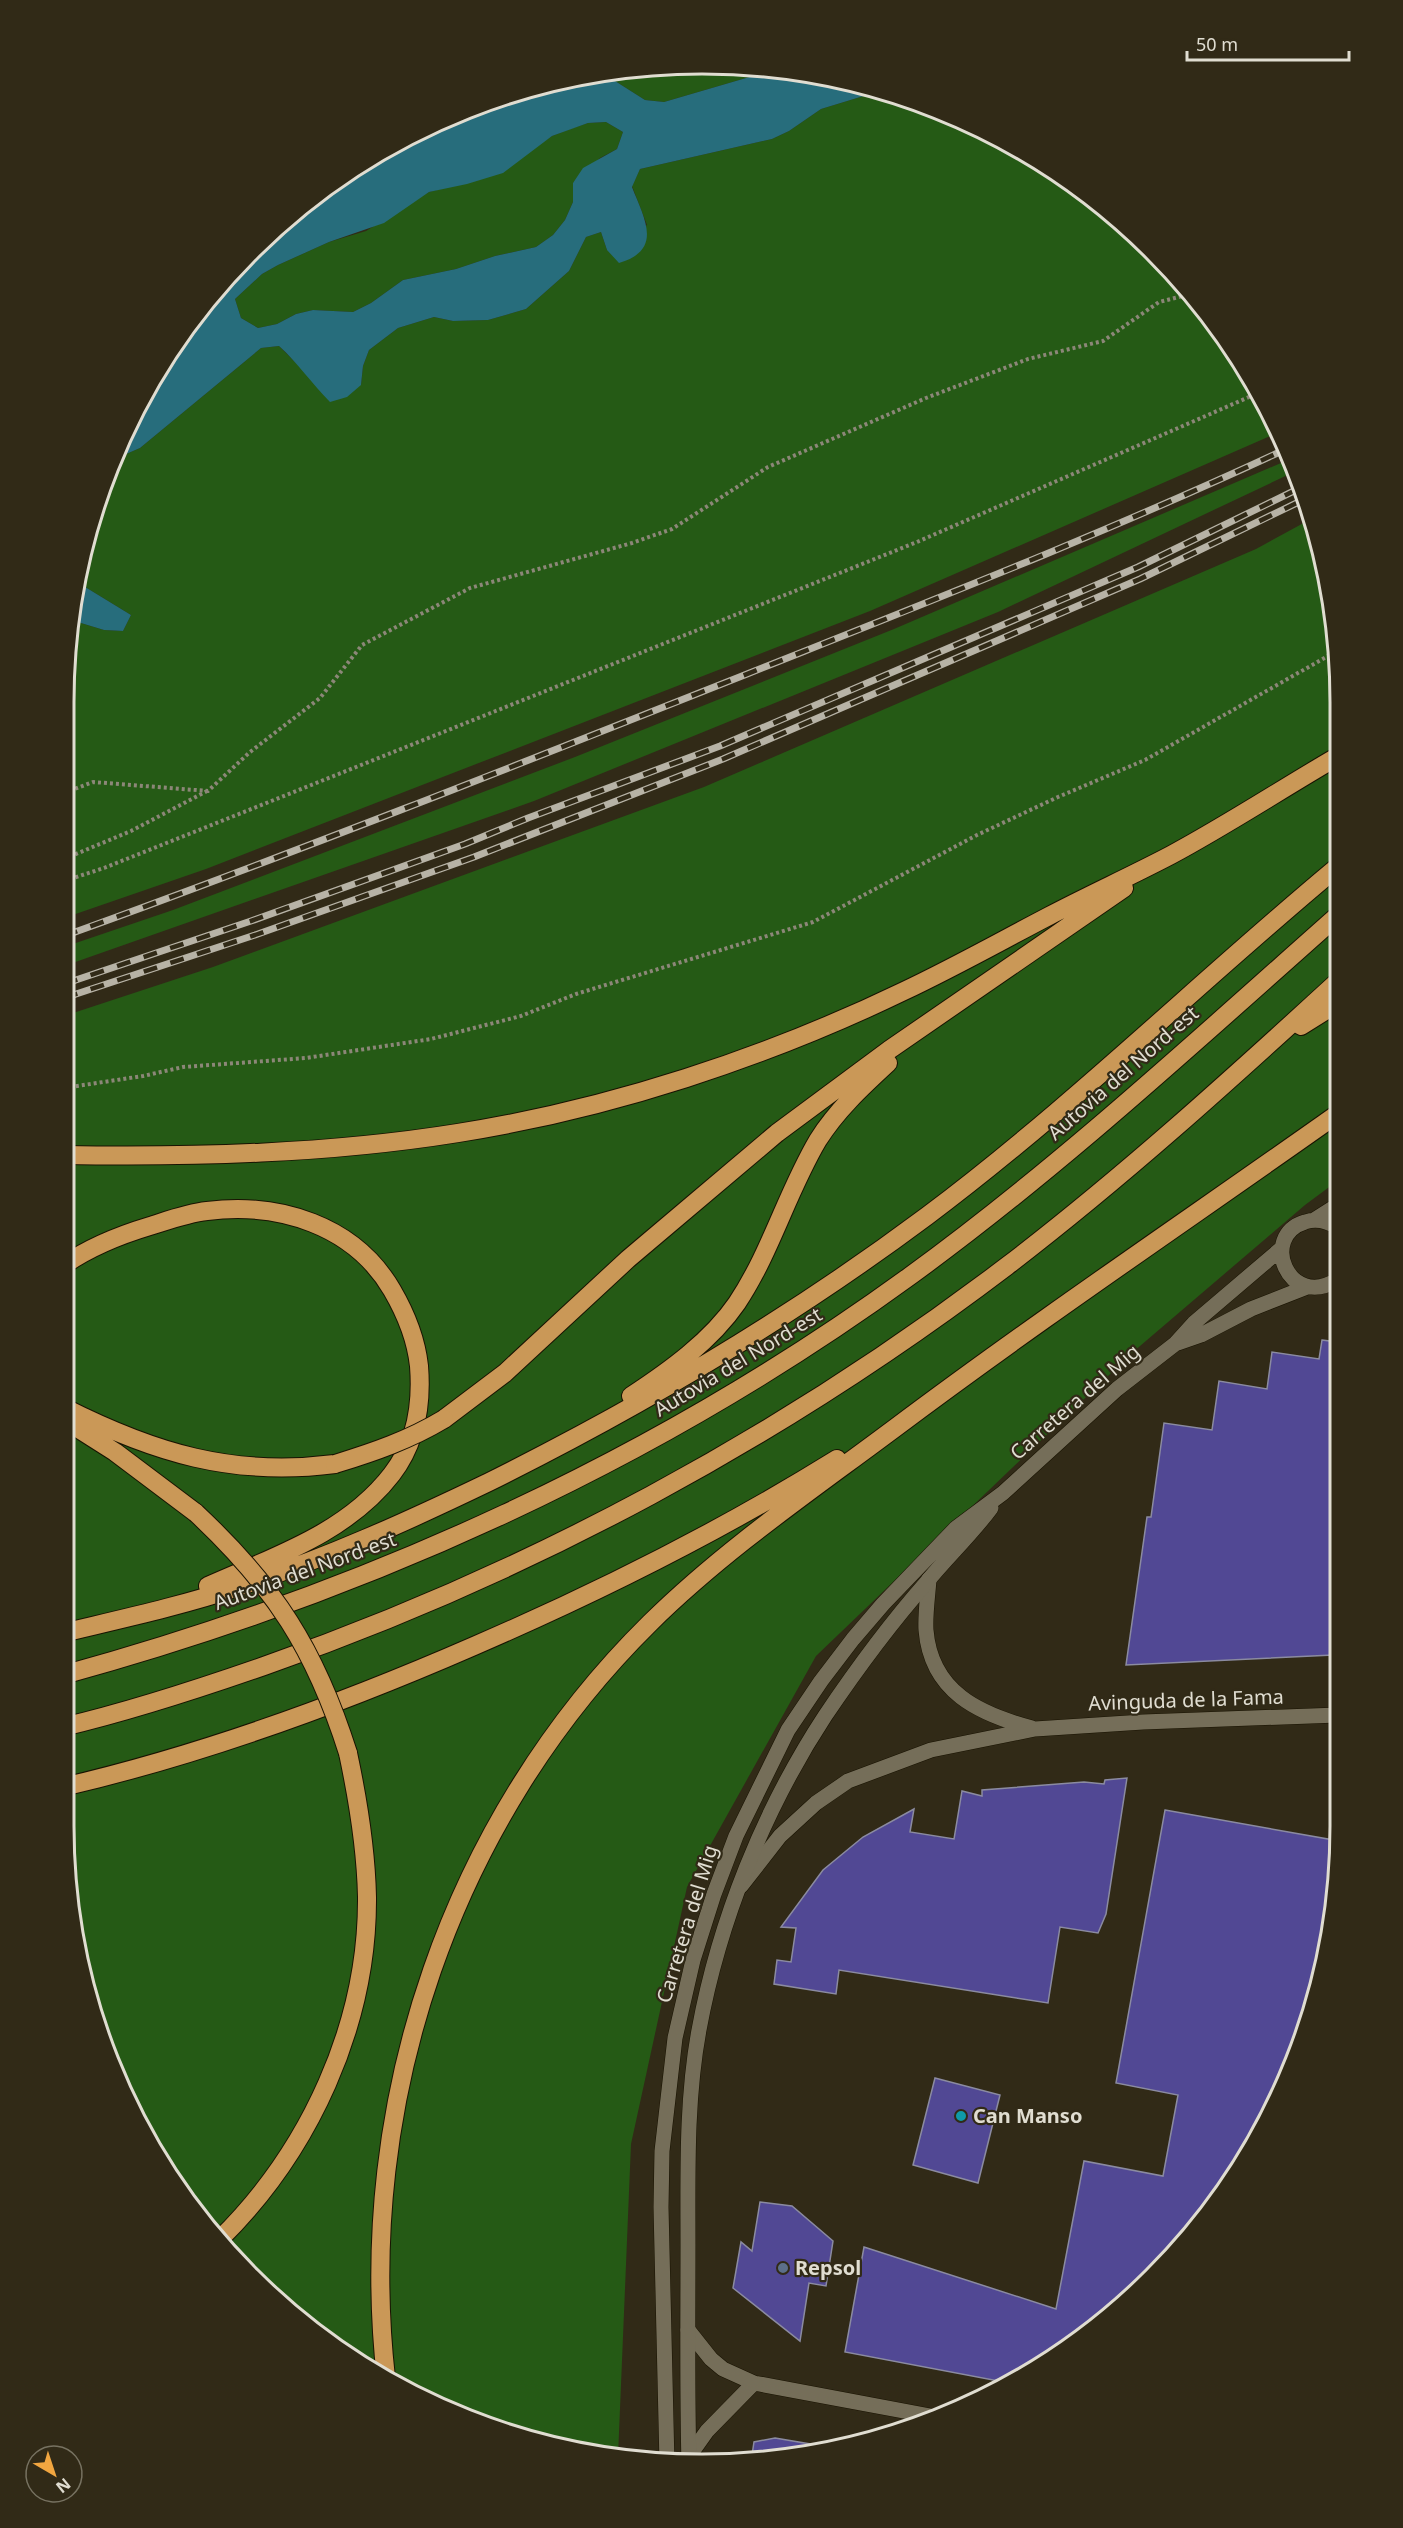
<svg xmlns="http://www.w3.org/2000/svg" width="1403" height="2528" viewBox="0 0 1403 2528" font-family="'Noto Sans',sans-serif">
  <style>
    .green { fill: #255a15 }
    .water { fill: #276d7c; fill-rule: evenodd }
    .building { fill: #514894; stroke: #8b8ba1; stroke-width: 1.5 }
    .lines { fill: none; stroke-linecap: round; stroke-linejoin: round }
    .minor-casing { stroke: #191302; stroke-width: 16 }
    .tertiary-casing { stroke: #191302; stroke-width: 16 }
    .motorway-casing { stroke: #191302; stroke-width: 20 }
    .path { stroke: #8c8778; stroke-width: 4; stroke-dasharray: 3 3; stroke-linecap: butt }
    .minor { stroke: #756e59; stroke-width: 15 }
    .tertiary { stroke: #756e59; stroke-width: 15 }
    .motorway { stroke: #ca9857; stroke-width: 18 }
    .rail-casing { stroke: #b7b3a6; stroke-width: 7 }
    .rail { stroke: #312a17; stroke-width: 4.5; stroke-dasharray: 14; stroke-linecap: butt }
    .motorway-bridge-casing { stroke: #191302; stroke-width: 20; stroke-linecap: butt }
    .motorway-bridge { stroke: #ca9857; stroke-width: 18 }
    .culture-dot { fill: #0f9aa8; stroke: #312a17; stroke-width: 2 }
    .service-dot { fill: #5c6f8a; stroke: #312a17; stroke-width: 2 }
    .labels { text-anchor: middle; stroke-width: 4.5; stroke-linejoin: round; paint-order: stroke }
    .street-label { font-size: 20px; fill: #e0ddd1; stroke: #312a17 }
    .poi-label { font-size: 20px; font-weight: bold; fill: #e0ddd1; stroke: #312a17; text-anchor: start }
    .rim { fill: none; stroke: #e0ddd1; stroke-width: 3 }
  </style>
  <rect width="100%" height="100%" fill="#312a17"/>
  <!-- green -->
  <path class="green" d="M659,64L780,68L664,102L645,100L604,74Z
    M880,91L906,97L1020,148L1123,222L1233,347L1275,434L870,611L206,869L64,918V660L71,620L104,630L123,631L131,615L77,582L85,536L117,458L140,448L261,348L279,346L306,373L361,385L363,366L369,350L398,328L434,317L453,321L488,320L526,309L569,271L586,237L601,232L607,250L647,225L632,186L640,169L772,139L789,131L821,109Z
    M606,122L623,132L617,149L600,158L573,183V202L565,220L553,235L536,247L495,256L456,269L403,280L371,303L353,312L313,310L296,314L277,324L258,328L241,318L235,299L262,274L278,265L329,242L366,231L429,192L448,187L534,148L552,136L570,129L588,123Z
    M1288,460L1294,472L998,612L534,801L64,966V947L173,910L575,757L894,629Z
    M1311,519L1335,619L1336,1182L1305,1205L1133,1352L816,1656L687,1887L631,2144L618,2457L537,2443L457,2416L347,2358L280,2306L195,2215L148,2145L97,2032L75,1951L63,1826L64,1016L213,967L704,787L1256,549Z"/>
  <!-- water -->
  <path class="water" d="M780,68L880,91L821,109L789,131L772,139L640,169L632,187C644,218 664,250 619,263L607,250L601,232L586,237L569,271L526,309L488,320L453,321L434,317L398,328L369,350L363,366L361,385L347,397L330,402C312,384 298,363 279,346L261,348L140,448L117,458L148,383L221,281L313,195L419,129L536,85L604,74L645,100L664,102ZM606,122L623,132L617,149L583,168L573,183V202L565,220L553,235L536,247L495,256L456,269L403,280L371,303L353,312L313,310L296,314L277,324L258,328L241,318L235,299L262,274L278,265L329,242L384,223L429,192L467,184L503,173L552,136L588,123Z
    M77,582L131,615L123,631L104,630L71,620Z"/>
  <!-- building -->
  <path class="building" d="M1322,1340L1337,1342L1338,1620L1333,1655L1126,1665L1147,1517H1151L1164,1423L1212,1430L1219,1381L1267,1389L1272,1352L1319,1359Z
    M1127,1778L1106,1914L1098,1933L1060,1927L1048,2003L839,1970L836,1994L774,1984L777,1960L791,1962L796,1928L781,1927L823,1870L863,1837L914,1809L910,1832L954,1839L962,1791L982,1796V1790L1084,1782L1104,1784L1105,1780Z
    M1165,1810L1339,1841V1868L1318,1992L1255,2145L1208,2215L1123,2306L1056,2358L1009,2383L845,2352L864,2247L1056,2309L1084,2161L1163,2176L1178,2095L1116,2083Z
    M935,2078L1000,2095L978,2183L913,2165Z
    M760,2202L792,2206L833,2241L826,2286L809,2283L800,2341L733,2288L741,2242L752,2251Z
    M775,2438L828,2447V2450L751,2462L754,2442Z"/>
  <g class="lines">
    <defs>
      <path id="minor" d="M929,1579C928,1596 925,1613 926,1630C931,1692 979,1714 1032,1728
        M741,1886L780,1836L816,1803L848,1781L931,1750L1035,1729L1143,1722L1338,1715
        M688,2330L711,2359L723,2369L754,2383L941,2418
        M685,2462L707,2431L754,2383"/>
      <path id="tertiary" d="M1314,1220L1336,1206
        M1337,1227C1327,1221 1317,1218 1305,1222C1259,1236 1288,1310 1337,1280
        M1178,1343L1201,1335L1251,1309L1307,1287
        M667,2464L661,2207L662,2151L675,2038L693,1960L714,1894L736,1836L788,1730L821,1681L853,1639L883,1604L956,1528L1003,1493L1117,1389L1175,1344L1194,1323L1282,1248
        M689,2464C687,2390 688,2317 688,2244C688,2173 686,2100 699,2030C719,1921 764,1809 825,1716C856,1670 889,1625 926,1583C947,1557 971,1535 991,1508"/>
      <path id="motorway" d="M1301,1026L1336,1004
        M64,1155C195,1157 327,1154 458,1133C610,1109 765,1058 904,991C953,968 1001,941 1049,916C1089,895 1131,876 1171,855C1227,825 1280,790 1335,758
        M64,1265C90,1247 120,1235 150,1226C169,1220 188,1213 207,1211C279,1202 354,1225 392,1290C406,1314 416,1338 419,1366C422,1404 416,1443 392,1474C347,1533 273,1557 208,1586
        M631,1396C669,1371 711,1341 737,1303C771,1252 787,1192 818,1140C837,1110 862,1087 888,1063
        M63,1407C154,1453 233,1477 335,1464
        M63,1419L115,1452L196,1513
        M444,1419L505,1373L628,1259L777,1133L889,1050L1124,888
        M63,1633C121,1619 181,1606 238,1587C324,1559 408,1521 489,1482C642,1406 789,1319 927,1216C1070,1109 1198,983 1335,869
        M63,1675C366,1592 656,1461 910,1276C1060,1167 1197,1040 1336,917
        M63,1727C131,1711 198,1689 264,1666C530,1573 782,1437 1007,1266C1122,1178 1229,1081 1336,983
        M63,1787C205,1754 341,1704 474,1646C599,1592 721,1531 837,1459
        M219,2240C309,2152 368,2025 367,1897C366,1848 358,1800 348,1753
        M386,2378C355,2102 452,1818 650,1623C724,1550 812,1490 895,1428C1039,1320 1189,1219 1336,1115"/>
    </defs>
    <!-- minor casing -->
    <use href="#minor" class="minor-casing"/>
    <!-- tertiary casing -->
    <use href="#tertiary" class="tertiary-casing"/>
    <!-- motorway casing -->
    <use href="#motorway" class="motorway-casing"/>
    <!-- path -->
    <path class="path" d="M64,793L93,782L208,791L250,752L320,698L362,645L470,588L632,543L672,529L768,467L926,398L1028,359L1103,341L1159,302L1187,295
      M64,859L131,831L207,791
      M64,881L104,868L219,822L917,542L1256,394
      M64,1088L143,1076L183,1067L306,1058L431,1039L521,1016L576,994L813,922L977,835L1058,797L1145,760L1335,652"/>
    <!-- minor -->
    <use href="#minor" class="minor"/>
    <!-- tertiary -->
    <use href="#tertiary" class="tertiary"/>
    <!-- motorway -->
    <use href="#motorway" class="motorway"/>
    <defs>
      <path id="rail" d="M64,936C292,854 517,765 742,676C923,604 1106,533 1284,450
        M64,984L251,921L465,844L528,818L720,746L1138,567L1302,487
        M64,998L255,935L474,857L723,759L1140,579L1307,498"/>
    </defs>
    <!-- rail casing -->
    <use href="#rail" class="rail-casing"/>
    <!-- rail -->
    <use href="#rail" class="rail"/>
    <defs>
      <path id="motorway-bridge" d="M335,1464C374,1452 409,1440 444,1419
        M196,1513C275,1587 315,1649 348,1753"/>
    </defs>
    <!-- motorway-bridge casing -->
    <use href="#motorway-bridge" class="motorway-bridge-casing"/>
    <!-- motorway-bridge -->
    <use href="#motorway-bridge" class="motorway-bridge"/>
  </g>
  <!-- markers -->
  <circle class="culture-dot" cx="961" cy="2116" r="6"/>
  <circle class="service-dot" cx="783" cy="2268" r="6"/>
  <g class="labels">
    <!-- street labels -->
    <g class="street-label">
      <text transform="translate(1123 1073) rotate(-41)" y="7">Autovia del Nord-est</text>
      <text transform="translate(738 1362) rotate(-31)" y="7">Autovia del Nord-est</text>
      <text transform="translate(1075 1402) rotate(-41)" y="7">Carretera del Mig</text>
      <text transform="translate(305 1571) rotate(-20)" y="7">Autovia del Nord-est</text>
      <text transform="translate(1186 1700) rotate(-2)" y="7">Avinguda de la Fama</text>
      <text transform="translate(687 1924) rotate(-73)" y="7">Carretera del Mig</text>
    </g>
    <!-- poi labels -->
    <g class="poi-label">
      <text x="973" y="2123">Can Manso</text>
      <text x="795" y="2275">Repsol</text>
    </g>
  </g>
  <!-- crop -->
  <path d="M0 0H1403V2528H0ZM702 74H702A628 628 0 0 1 1330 702V1826A628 628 0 0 1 702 2454H702A628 628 0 0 1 74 1826V702A628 628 0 0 1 702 74Z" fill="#312a17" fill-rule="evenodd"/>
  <path class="rim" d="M702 74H702A628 628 0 0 1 1330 702V1826A628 628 0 0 1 702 2454H702A628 628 0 0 1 74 1826V702A628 628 0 0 1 702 74Z"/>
  <!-- north arrow -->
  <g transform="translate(54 2474) rotate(141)"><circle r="28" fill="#312a17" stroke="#777261" stroke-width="1.5"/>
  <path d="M0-4.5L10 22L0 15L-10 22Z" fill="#f1a640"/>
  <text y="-9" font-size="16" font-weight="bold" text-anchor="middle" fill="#e0ddd1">N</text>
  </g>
  <!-- scale -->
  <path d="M1187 51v9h162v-9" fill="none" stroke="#e0ddd1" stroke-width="3"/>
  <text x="1196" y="51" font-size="18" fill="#e0ddd1" stroke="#312a17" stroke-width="4.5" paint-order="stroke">50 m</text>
</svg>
